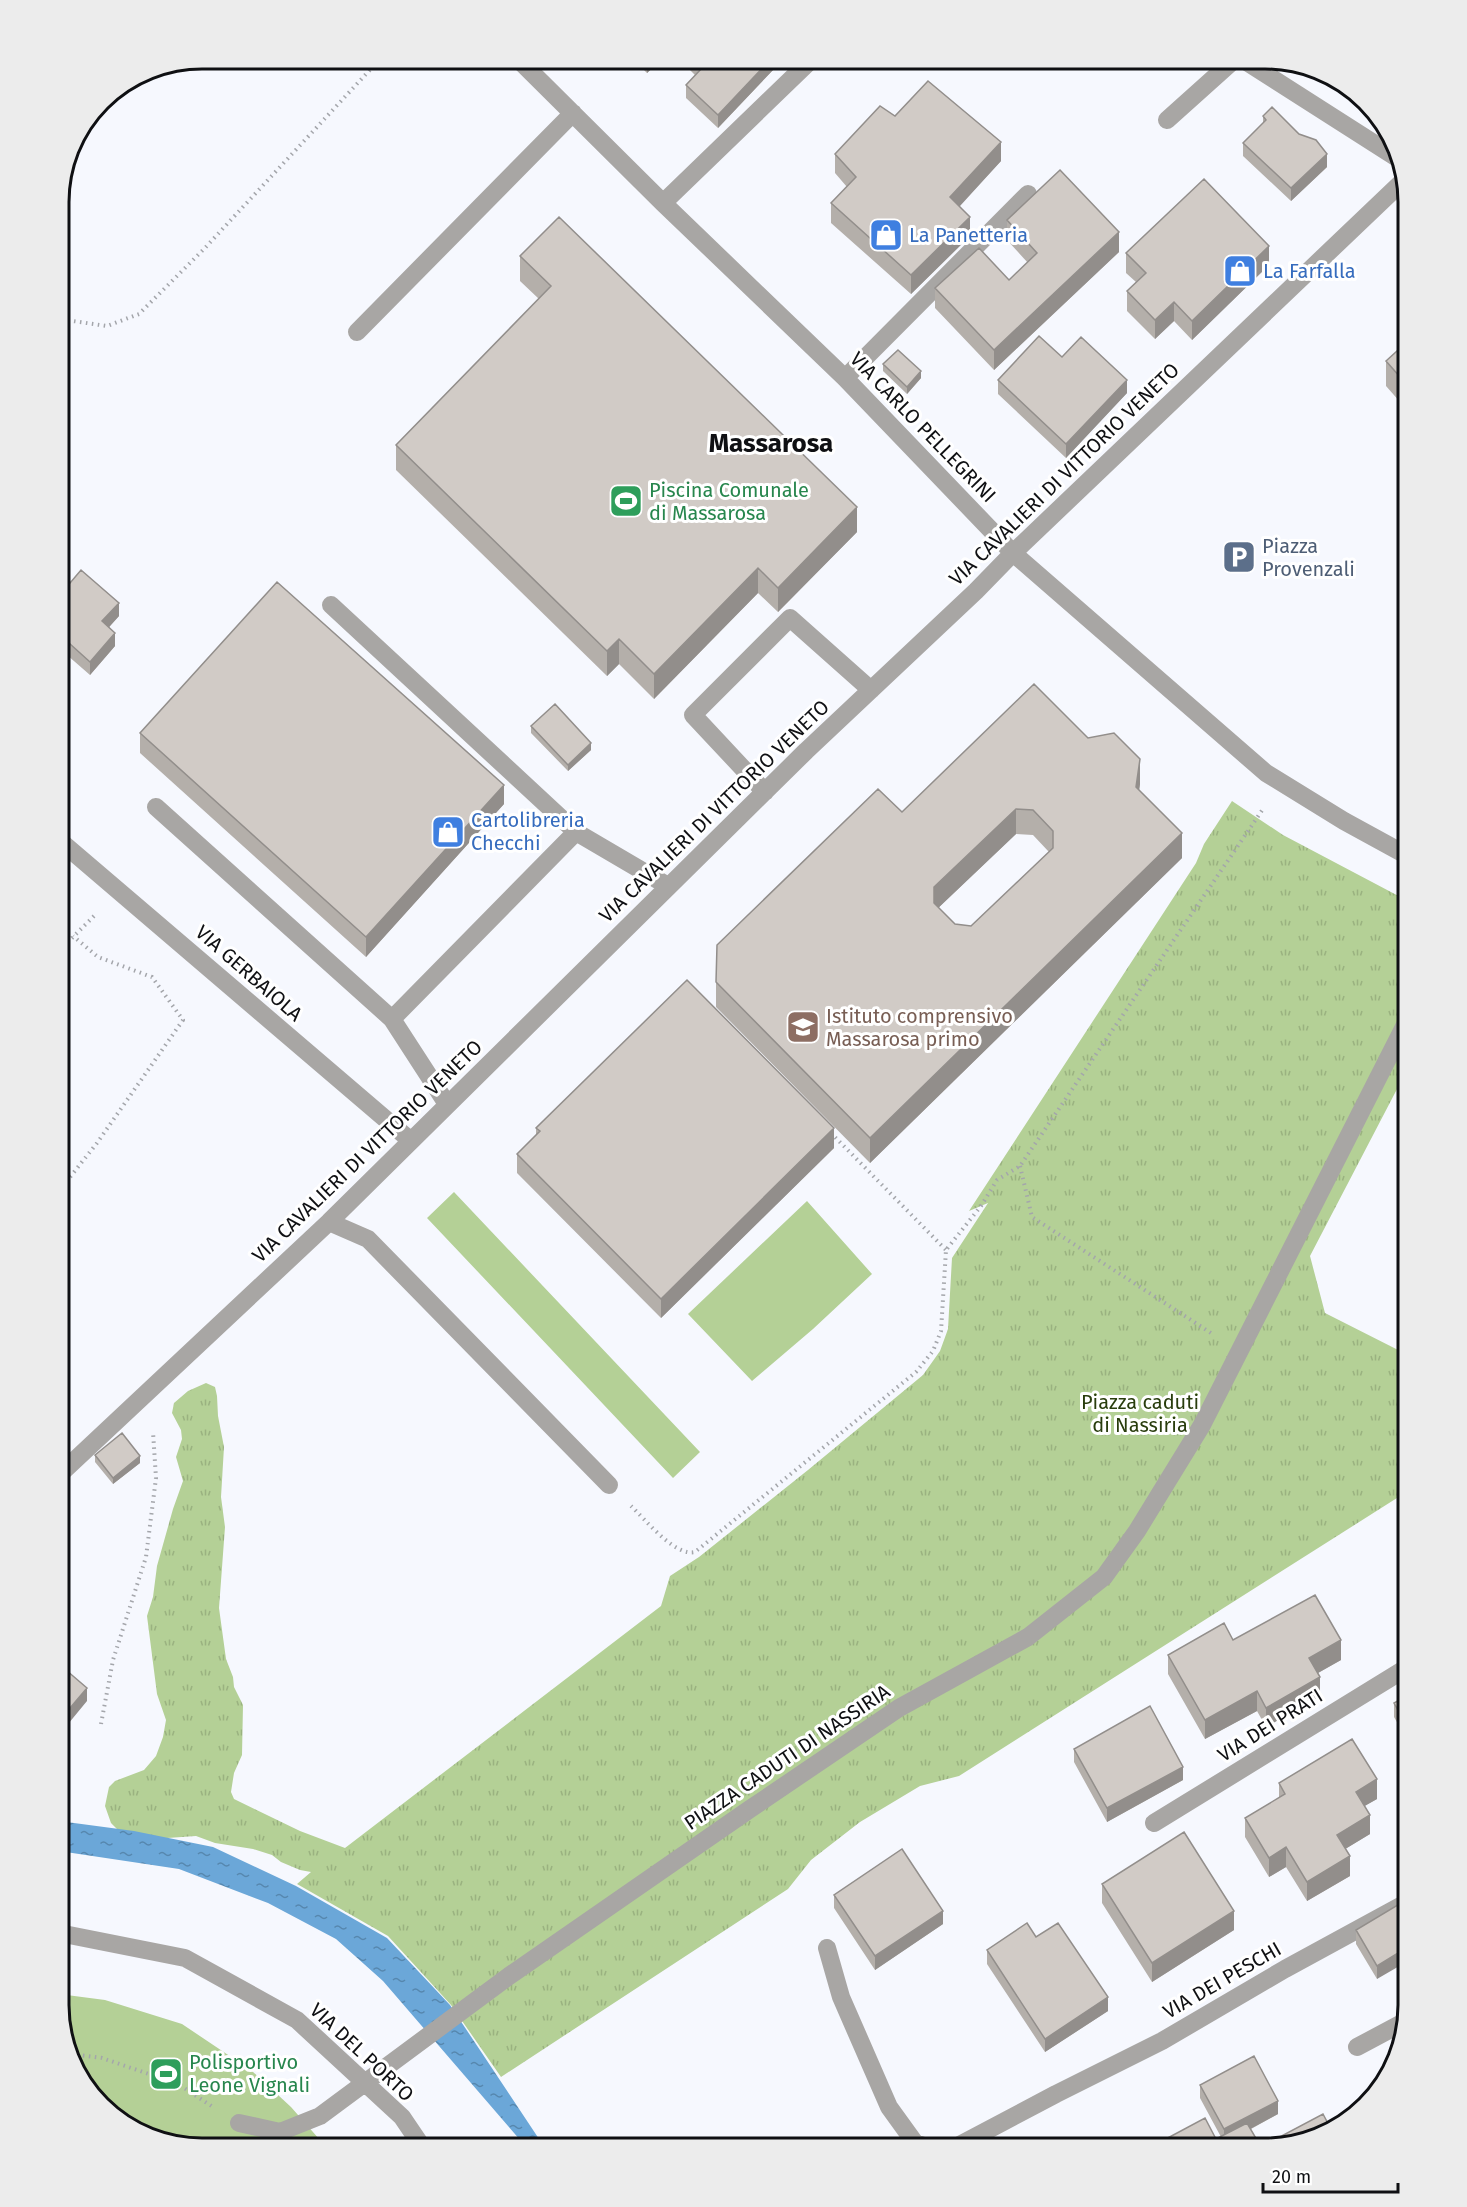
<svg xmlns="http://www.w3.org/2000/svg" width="1467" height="2207" viewBox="0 0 1467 2207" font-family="'Fira Sans',sans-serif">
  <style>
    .grass { fill: url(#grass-tufts) }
    .garden { fill: #b4d096 }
    .water { fill: url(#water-ripples) }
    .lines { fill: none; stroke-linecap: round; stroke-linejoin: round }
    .path { stroke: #a4a6ab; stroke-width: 4; stroke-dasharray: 1.5 4.5; stroke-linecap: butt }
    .minor { stroke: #a8a6a4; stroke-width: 18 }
    .wall { fill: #b4afaa; fill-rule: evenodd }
    .shaded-wall { fill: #928e8b }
    .building { fill: #d1cbc6; stroke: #928e8b; stroke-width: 1.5; fill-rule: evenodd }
    .labels { text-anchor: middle; stroke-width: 6; stroke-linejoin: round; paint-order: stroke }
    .shop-label { font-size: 20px; fill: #366cbe; stroke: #fff; text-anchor: start }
    .street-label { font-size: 20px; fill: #0f1013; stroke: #fff }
    .leisure-label { font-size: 20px; fill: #27864d; stroke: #fff; text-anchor: start }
    .service-label { font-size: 20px; fill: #4e5e75; stroke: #fff; text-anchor: start }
    .education-label { font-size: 20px; fill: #785e54; stroke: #fff; text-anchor: start }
    .park-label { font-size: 20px; fill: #293d0d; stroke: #fff }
    .district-label { font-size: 26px; font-weight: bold; fill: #0f1013; stroke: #fff }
    .rim { fill: none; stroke: #0f1013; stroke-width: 3 }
  </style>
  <defs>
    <pattern id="grass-tufts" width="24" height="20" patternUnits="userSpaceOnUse" patternTransform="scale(1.5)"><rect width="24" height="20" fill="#b4d096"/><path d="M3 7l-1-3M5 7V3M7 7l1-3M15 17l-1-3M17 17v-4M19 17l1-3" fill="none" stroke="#9ab280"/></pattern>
    <pattern id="water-ripples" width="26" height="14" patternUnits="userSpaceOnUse" patternTransform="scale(1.5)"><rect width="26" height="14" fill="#6ba7d8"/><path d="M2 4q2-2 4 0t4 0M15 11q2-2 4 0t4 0" fill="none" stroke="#5687ae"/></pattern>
  </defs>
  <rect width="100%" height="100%" fill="#f6f8fe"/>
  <!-- grass -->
  <path class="grass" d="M1232,801L1283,835L1408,901V1068L1310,1256L1325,1313L1408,1355V1491L959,1776L920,1786L860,1822L811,1860L788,1889L501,2077L451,2005L388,1936L297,1884L311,1872L300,1870L281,1862L272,1855L253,1849L215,1843L196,1836L153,1839L118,1830L111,1823L105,1806L109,1787L115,1781L144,1770L156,1756L163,1737L166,1720L157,1694L147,1616L153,1597L157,1566L173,1509L183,1481L176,1457L182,1439L181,1430L172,1413L174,1403L188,1391L206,1383L215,1387L217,1396L218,1416L224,1447L221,1497L225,1527L219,1608L226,1659L233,1677L234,1687L243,1705L242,1755L234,1773L231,1792L234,1799L300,1831L345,1848L661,1606L670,1576L699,1557L808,1470L923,1375L940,1351L948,1329L952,1258L988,1203L969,1211L1196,863L1204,844Z"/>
  <!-- garden -->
  <path class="garden" d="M454,1192L700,1452L673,1478L427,1218Z
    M807,1201L872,1274L813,1329L752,1381L688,1314Z
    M59,1994L105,2000L182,2024L252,2071L291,2107L327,2148H193L123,2125L78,2076L59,2005Z"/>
  <!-- water -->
  <path class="water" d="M59,1821L134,1831L213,1847L296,1886L387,1938L450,2005L545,2148H527L383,1981L336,1939L268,1903L179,1869L59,1851Z"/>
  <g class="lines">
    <!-- path -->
    <path class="path" d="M59,313L66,320L107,326L139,314L204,249L380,59
      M59,951L97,913
      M831,1133L946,1250
      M1020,1166L1032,1217L1211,1333
      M59,1191L97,1143L183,1020L152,977L98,957L73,936
      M631,1506C645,1519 675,1557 695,1552L916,1372L933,1351L941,1331L946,1250L981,1206L997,1180L1020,1166L1263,809
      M101,1724L113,1660L146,1557L156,1478L153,1432
      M71,2054L102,2058L178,2084L213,2107"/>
    <!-- minor -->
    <path class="minor" d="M518,59L663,203L845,378L1013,553L1266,773L1344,821L1408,856
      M1242,59L1397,158
      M1167,120L1235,59
      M663,203L812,59
      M357,332L573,113
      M845,378L1028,194
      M331,605L576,832L392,1019
      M765,792L693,715L790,618L871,690
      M156,807L392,1019L447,1104
      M576,832L668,886
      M59,840L410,1140
      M329,1222L368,1239L609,1485
      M59,1475L329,1222L806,751L976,591L1013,553L1403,181
      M1154,1823L1408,1667
      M59,1933L185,1958L297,2020L402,2117L423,2148
      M827,1948L841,1997L889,2107L915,2143L929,2148
      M1357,2047L1404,2022
      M239,2123L280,2132L320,2116L509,1976L750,1809L899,1708L1028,1637L1104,1577L1137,1531L1202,1425L1408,1019
      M954,2148L1056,2094L1162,2041L1285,1969L1408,1902"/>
  </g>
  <!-- wall -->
  <path class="wall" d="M633,59H662L647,73Z
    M684,59H773V70L718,128L686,98V85L695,75L684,64Z
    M895,116L1001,161L959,206L970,236L911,294L831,223V203L847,187L835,173V154Z
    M1263,116L1299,134L1327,167L1291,201L1243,156V143L1263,123Z
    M1007,220L1119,252L994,370L935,308V288L1009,280L1028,263L1007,240Z
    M1126,253L1269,265L1192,340L1174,321L1155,339L1127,311V291L1136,282L1126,273Z
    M520,256L857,532L778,612L758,593L654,699L619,664L607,676L396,470V445L539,299L520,281Z
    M1408,341V411L1386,386V361Z
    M1062,357L1127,393L1066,458L998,394V380Z
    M883,364L921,378L907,394L883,371Z
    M59,596L119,616L109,627L115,646L90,675L59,648Z
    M531,726L591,750L568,771L531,733Z
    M140,733L504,804L366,957L140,753Z
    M1088,738L1140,784L1139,790L1182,858L870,1163L716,1007V982L902,812ZM1016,834L1033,835L1049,852L971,926L955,924L938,908Z
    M536,1128L834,1148L661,1318L517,1173V1154L536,1135Z
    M95,1455L140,1463L113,1484L95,1462Z
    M1233,1640L1341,1660L1318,1673L1320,1696L1266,1727L1257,1711L1205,1739L1168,1674V1655Z
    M1408,1695V1741L1394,1717V1703Z
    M1074,1749L1183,1780L1107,1822L1074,1762Z
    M1279,1783L1377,1799L1364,1806L1370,1834L1345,1849L1350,1876L1307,1901L1286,1867L1269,1877L1245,1837V1818L1279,1798Z
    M1102,1884L1234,1930L1152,1982L1102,1903Z
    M834,1895L943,1924L875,1970L834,1908Z
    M1408,1904L1377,1979L1356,1944V1930Z
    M1036,1937L1108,2011L1045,2052L987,1964V1950Z
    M1200,2085L1278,2114L1251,2129L1261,2147L1265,2148L1216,2139L1221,2137L1200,2098Z"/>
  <!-- shaded-wall -->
  <path class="shaded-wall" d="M649,59H662L647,73V60Z
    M771,59H773V70L718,128V115Z
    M1001,142V161L950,217V197Z
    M1327,154V167L1291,201V188Z
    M970,217V236L911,294V275Z
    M1119,232V252L994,370V350Z
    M1269,246V265L1192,340V321Z
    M1174,302V321L1155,339V320Z
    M921,371V378L907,394V387Z
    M1127,380V393L1066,458V444Z
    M857,507V532L778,612V588Z
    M758,568V593L654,699V674Z
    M119,603V616L102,635V621Z
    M115,633V646L90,675V662Z
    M619,639V664L607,676V651Z
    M65,660V673L59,680V667Z
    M591,743V750L568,771V765Z
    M1140,759V784L1136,812V787Z
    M504,785V804L366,957V937Z
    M1016,809V834L934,912V887Z
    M1182,833V858L870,1163V1138Z
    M834,1128V1148L661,1318V1299Z
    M140,1456V1463L113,1484V1478Z
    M1341,1640V1660L1309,1678V1658Z
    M1320,1677V1696L1266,1727V1708Z
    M87,1688V1701L59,1735V1721Z
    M1257,1691V1711L1205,1739V1720Z
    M1183,1767V1780L1107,1822V1808Z
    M1377,1779V1799L1356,1811V1792Z
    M1370,1815V1834L1337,1854V1835Z
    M1286,1847V1867L1269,1877V1858Z
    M1350,1856V1876L1307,1901V1882Z
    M943,1911V1924L875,1970V1956Z
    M1234,1911V1930L1152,1982V1963Z
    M1408,1947V1961L1377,1979V1966Z
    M1108,1997V2011L1045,2052V2039Z
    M1278,2101V2114L1224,2143V2129Z"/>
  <!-- building -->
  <path class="building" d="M693,59H771L718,115L686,85L702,68Z
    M928,81L1001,142L950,197L970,217L911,275L831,203L856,177L835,154L880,106L895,116Z
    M1272,107L1299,134L1316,140L1327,154L1291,188L1243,143L1266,120L1263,116Z
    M1060,170L1119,232L994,350L935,288L979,248L1009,280L1037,253L1007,220Z
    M1204,179L1269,246L1192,321L1174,302L1155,320L1127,291L1146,273L1126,253Z
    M559,217L857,507L778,588L758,568L654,674L619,639L607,651L396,445L551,286L520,256Z
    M1039,336L1062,357L1081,337L1127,380L1066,444L998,380Z
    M1408,341V386L1386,361Z
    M898,350L921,371L907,387L883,364Z
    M81,570L119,603L102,621L115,633L90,662L59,634V596Z
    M277,582L504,785L366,937L140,733Z
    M59,655L65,660L59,667Z
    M1034,684L1088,738L1114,733L1140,759L1136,787L1182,833L870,1138L716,982L717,945L878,789L902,812ZM1016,809L1033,810L1053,831V848L971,926L955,924L934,903V887Z
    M555,704L591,743L568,765L531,726Z
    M687,980L834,1128L661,1299L517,1154L540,1131L536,1128Z
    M122,1433L140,1456L113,1478L95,1455Z
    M1315,1595L1341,1640L1309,1658L1320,1677L1266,1708L1257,1691L1205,1720L1168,1655L1224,1623L1233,1640Z
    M59,1664L87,1688L59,1721Z
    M1408,1695V1728L1394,1703Z
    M1150,1706L1183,1767L1107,1808L1074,1749Z
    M1352,1739L1377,1779L1356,1792L1370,1815L1337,1835L1350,1856L1307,1882L1286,1847L1269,1858L1245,1818L1285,1794L1279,1783Z
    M1184,1832L1234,1911L1152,1963L1102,1884Z
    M902,1849L943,1911L875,1956L834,1895Z
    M1406,1900L1408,1904V1947L1377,1966L1356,1930Z
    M1027,1923L1036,1937L1058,1923L1108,1997L1045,2039L987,1950Z
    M1254,2056L1278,2101L1224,2129L1200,2085Z
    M1323,2114L1332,2131L1265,2148H1149L1205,2118L1216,2139L1247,2123L1261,2147Z"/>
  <!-- icons -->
  <defs>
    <symbol id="shop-square" viewBox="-11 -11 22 22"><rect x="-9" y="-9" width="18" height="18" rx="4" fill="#3f7fe0" stroke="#fff"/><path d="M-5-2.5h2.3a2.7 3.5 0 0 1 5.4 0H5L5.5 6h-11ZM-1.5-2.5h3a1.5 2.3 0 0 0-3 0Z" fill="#fff"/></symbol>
    <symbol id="stadium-square" viewBox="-11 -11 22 22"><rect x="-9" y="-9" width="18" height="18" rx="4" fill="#2e9e5b" stroke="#fff"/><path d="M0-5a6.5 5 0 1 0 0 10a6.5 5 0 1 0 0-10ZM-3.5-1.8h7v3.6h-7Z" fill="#fff"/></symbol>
    <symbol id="parking-square" viewBox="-11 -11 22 22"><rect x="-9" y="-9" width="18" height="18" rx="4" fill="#5c6f8a" stroke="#fff"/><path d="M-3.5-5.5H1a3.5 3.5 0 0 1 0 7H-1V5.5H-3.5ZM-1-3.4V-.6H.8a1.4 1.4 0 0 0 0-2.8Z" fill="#fff"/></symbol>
    <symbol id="school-square" viewBox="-11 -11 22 22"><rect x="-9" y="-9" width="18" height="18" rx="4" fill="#8d6e63" stroke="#fff"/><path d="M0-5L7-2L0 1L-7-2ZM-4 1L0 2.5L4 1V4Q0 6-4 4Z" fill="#fff"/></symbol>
  </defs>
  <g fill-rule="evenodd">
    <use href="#shop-square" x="867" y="216" width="38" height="38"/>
    <use href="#shop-square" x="1221" y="252" width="38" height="38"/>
    <use href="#stadium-square" x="607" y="482" width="38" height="38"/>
    <use href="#parking-square" x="1220" y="538" width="38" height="38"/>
    <use href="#shop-square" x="429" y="813" width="38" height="38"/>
    <use href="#school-square" x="784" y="1008" width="38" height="38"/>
    <use href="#stadium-square" x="147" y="2055" width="38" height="38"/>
  </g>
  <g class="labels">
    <!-- shop labels -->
    <g class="shop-label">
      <text x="909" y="242">La Panetteria</text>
      <text x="1263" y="278">La Farfalla</text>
      <text x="471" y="827">Cartolibreria<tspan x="471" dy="23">Checchi</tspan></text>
    </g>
    <!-- street labels -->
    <g class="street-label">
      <text transform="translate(923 427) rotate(46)" y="7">VIA CARLO PELLEGRINI</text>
      <text transform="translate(1064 474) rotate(-44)" y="7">VIA CAVALIERI DI VITTORIO VENETO</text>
      <text transform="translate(714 811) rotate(-44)" y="7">VIA CAVALIERI DI VITTORIO VENETO</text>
      <text transform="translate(249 973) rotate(41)" y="7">VIA GERBAIOLA</text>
      <text transform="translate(367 1151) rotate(-44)" y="7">VIA CAVALIERI DI VITTORIO VENETO</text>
      <text transform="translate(1270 1725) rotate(-32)" y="7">VIA DEI PRATI</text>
      <text transform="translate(787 1757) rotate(-34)" y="7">PIAZZA CADUTI DI NASSIRIA</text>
      <text transform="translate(1222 1980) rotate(-30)" y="7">VIA DEI PESCHI</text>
      <text transform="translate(362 2052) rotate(43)" y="7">VIA DEL PORTO</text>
    </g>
    <!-- leisure labels -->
    <g class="leisure-label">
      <text x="649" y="497">Piscina Comunale<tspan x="649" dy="23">di Massarosa</tspan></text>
      <text x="189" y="2069">Polisportivo<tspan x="189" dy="23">Leone Vignali</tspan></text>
    </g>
    <!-- service labels -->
    <g class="service-label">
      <text x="1262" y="553">Piazza<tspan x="1262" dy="23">Provenzali</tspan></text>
    </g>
    <!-- education labels -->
    <g class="education-label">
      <text x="826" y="1023">Istituto comprensivo<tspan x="826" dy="23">Massarosa primo</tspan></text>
    </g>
    <!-- park labels -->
    <g class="park-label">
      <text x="1140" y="1409">Piazza caduti<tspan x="1140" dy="23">di Nassiria</tspan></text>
    </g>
    <!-- district labels -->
    <g class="district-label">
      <text x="771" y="452">Massarosa</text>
    </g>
  </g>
  <!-- crop -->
  <path d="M0 0H1467V2207H0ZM202 69H1265A133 133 0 0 1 1398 202V2005A133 133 0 0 1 1265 2138H202A133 133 0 0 1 69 2005V202A133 133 0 0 1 202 69Z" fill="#ececec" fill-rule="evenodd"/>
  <path class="rim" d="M202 69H1265A133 133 0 0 1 1398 202V2005A133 133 0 0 1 1265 2138H202A133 133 0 0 1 69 2005V202A133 133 0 0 1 202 69Z"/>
  <!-- scale -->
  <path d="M1263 2183v9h135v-9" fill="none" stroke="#0f1013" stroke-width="3"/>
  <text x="1272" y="2183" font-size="18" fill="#0f1013" stroke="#ffffff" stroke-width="4.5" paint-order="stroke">20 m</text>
</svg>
